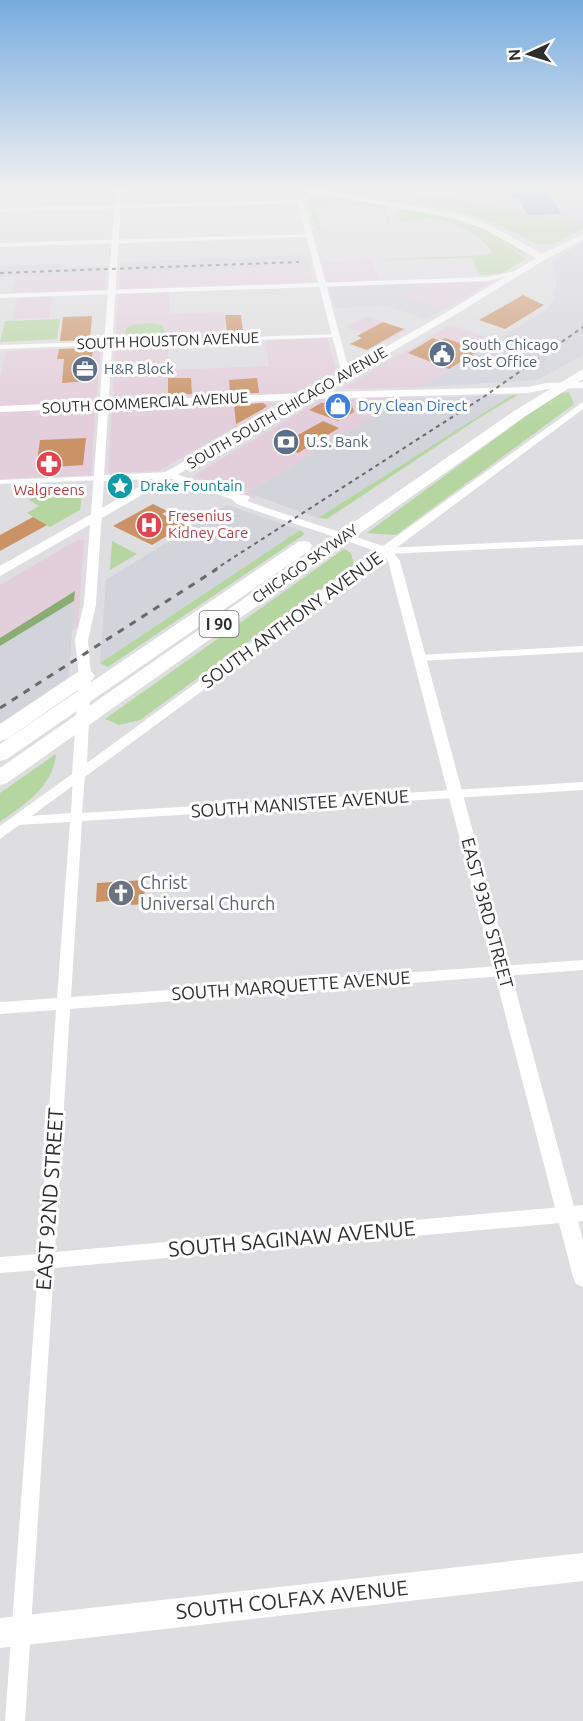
<svg xmlns="http://www.w3.org/2000/svg" width="583" height="1721" viewBox="0 0 583 1721" font-family="Ubuntu,sans-serif">
  <style>
    .commercial { fill: #e3cedb }
    .built { fill: #d3d3dc }
    .green { fill: #b5d6a1 }
    .forest { fill: #89ad72 }
    .water { fill: #6da1d1; stroke: #5a7ea0; stroke-width: 1.5 }
    .building { fill: #cb9266 }
    .lines { fill: none; stroke-linecap: round; stroke-linejoin: round }
    .minor { fill: #fff; fill-rule: evenodd }
    .tertiary { fill: #fff; fill-rule: evenodd }
    .secondary { fill: #fff; fill-rule: evenodd }
    .motorway { fill: #fff; fill-rule: evenodd }
    .rail-far1 { stroke: #69696a; stroke-width: 2; stroke-dasharray: 4 4; stroke-linecap: butt }
    .rail { stroke: #69696a; stroke-width: 3; stroke-dasharray: 7 7; stroke-linecap: butt }
    .labels { text-anchor: middle; stroke-width: 6; stroke-linejoin: round; paint-order: stroke }
    .far-street-label { font-size: 15px; fill: #2e2e2e; stroke: #fff }
    .far-service-label { font-size: 15px; fill: #4e5e75; stroke: #fff; text-anchor: start }
    .far-shop-label { font-size: 15px; fill: #366cbe; stroke: #fff; text-anchor: start }
    .far-culture-label { font-size: 15px; fill: #0d838f; stroke: #fff; text-anchor: start }
    .far-health-label { font-size: 15px; fill: #be3a42; stroke: #fff }
    .shield { fill: #fff; stroke: #6d6d6d; stroke-width: 1.5 }
    .shield-label { font-size: 16px; font-weight: bold; fill: #2e2e2e }
    .street-label { font-size: 18px; fill: #2e2e2e; stroke: #fff }
    .worship-label { font-size: 18px; fill: #5b616d; stroke: #fff; text-anchor: start }
    .near-street-label { font-size: 21px; fill: #2e2e2e; stroke: #fff }
  </style>
  <rect width="100%" height="100%" fill="#dedee0"/>
  <!-- commercial -->
  <path class="commercial" d="M372,260L379,280L327,282L322,262Z
    M304,266H309L313,282L119,289L120,274Z
    M75,274L76,277L106,276L105,290L11,293L14,277Z
    M493,282L444,309L405,296L426,283Z
    M169,292L170,314L224,312L226,336L116,339L118,294Z
    M53,296L49,318L13,319L17,298Z
    M367,316L407,330L387,341L344,327Z
    M450,325L496,340L422,386H435L433,387L341,389Z
    M327,338L336,371L296,393L113,401L115,347L168,344V370L269,366L265,341Z
    M101,347L96,402L0,406V377L6,351Z
    M419,396L401,399L249,492L257,496L254,498L193,476L320,400Z
    M273,402L276,404L158,471L108,473L112,408Z
    M91,408L95,411L91,475L0,479V412Z
    M79,539L84,540L78,627L71,631L73,601L0,646V585Z"/>
  <!-- built -->
  <path class="built" d="M318,186H506L513,197H518L529,214L559,212L542,186H583V229L553,244H537L505,227L465,213Z
    M583,242V355L537,380L421,387L548,308L554,298L557,279L552,261Z
    M306,255L309,266L120,274L121,262Z
    M67,264V267L107,266L106,276L0,277V266Z
    M426,283L405,296L444,309L427,319L386,306L335,308L329,286Z
    M512,395L318,518L248,493L401,399Z
    M227,505L300,530L100,663L106,580Z
    M74,601L69,677L0,724V646Z"/>
  <!-- green -->
  <path class="green" d="M419,192L583,224V229L553,244H537L487,219L416,202L415,198Z
    M318,194L384,205L387,207L385,211L390,222H382L387,220L382,209C375,209 370,205 361,205C347,205 328,206 315,208L321,230H328L317,231L307,201Z
    M406,208C440,215 509,229 528,258L489,233L525,258L524,260L501,274L480,275L471,258L370,260L487,255V253H492C482,234 451,221 432,219C421,218 410,222 401,222L396,211Z
    M60,319L57,339L0,342L5,321Z
    M151,323L163,326L165,335L126,336V328L132,325Z
    M569,392L574,403L573,405L396,535L367,533L526,416L561,393Z
    M512,395H518L482,416L327,519L318,518Z
    M83,487L80,510L50,527L27,513L39,506L29,500L46,489Z
    M300,530L305,534L108,667L100,663Z
    M112,541L137,554L110,570Z
    M344,549L351,553L354,565L140,720L119,725L105,719Z
    M56,754C53,787 25,804 0,822V793Z"/>
  <!-- forest -->
  <path class="forest" d="M75,591L74,601L0,646V638Z"/>
  <!-- water -->
  <path class="water" d="M506,186H542L560,213L529,214L518,197H513Z"/>
  <!-- building -->
  <path class="building" d="M523,295L544,305L505,329L479,320Z
    M225,315H241L243,332L227,333Z
    M92,316L90,340L60,341L63,317Z
    M383,322L404,329L367,350L350,344L362,338L357,336Z
    M433,338L440,341L445,338L480,350L449,369L408,353Z
    M89,348V350H93L89,381L62,383L64,359H57L59,349Z
    M168,378H191L192,394L168,395Z
    M257,378L259,393H230L229,380Z
    M351,402L354,412L338,421L309,410L321,403Z
    M263,403L267,406L263,409L236,424L234,405Z
    M323,421L339,428L298,453L280,445Z
    M86,438L83,465L54,467V470L42,471V468H36L40,440Z
    M153,504L167,511L162,514L185,525L152,545L113,526Z
    M33,517L47,525L0,551V535Z
    M145,880L144,904L131,905V899L96,902L97,883Z"/>
  <g class="lines">
    <!-- minor -->
    <path class="minor" d="M302,200L300,203L0,212V208Z
      M311,234L309,237L0,247V243Z
      M521,270L523,273L487,281L0,298V294L487,277Z
      M338,334V336L336,337L0,349V345Z
      M100,476L104,478L103,480L0,484V480Z
      M583,539V545L386,554L382,551L386,548Z
      M583,646V652L420,661L415,658L420,655Z
      M79,772L85,776L82,813L583,782V790L82,821L71,997L583,960V970L70,1009L55,1252L583,1205V1221L54,1268L25,1721H5L38,1270L0,1273V1257L39,1254L56,1010L0,1014V1002L57,998L70,822L17,825L11,821L17,817L71,813L73,776Z"/>
    <!-- tertiary -->
    <path class="tertiary" d="M116,186H122L104,475L170,472L236,494L249,496L250,498L247,501C292,517 338,531 383,546L583,402V409L392,551L400,561L583,1240V1287L576,1284L573,1277L388,561L385,557L0,839V826L72,774L79,676L75,640L84,604ZM169,478L231,499L237,504C284,521 330,535 376,551L87,763L91,676L88,640L96,604L104,481Z
      M315,186L321,187L304,202L350,374L346,377L342,374L297,201Z"/>
    <!-- secondary -->
    <path class="secondary" d="M282,186H299L462,215L488,224L542,254L583,234V240L546,259L453,316L322,392L528,387L546,383L583,382V388L548,389L528,393L310,399L0,576V566L292,400L0,412V406L305,393L447,312L536,258L482,228L457,219Z
      M583,1553V1581L0,1648V1618Z"/>
    <!-- motorway -->
    <path class="motorway" d="M583,369V379L524,417L7,783L0,785V768L514,411Z
      M304,541L310,542L312,546L310,550L7,759L0,761V744L298,542Z
      M85,670L92,672L95,676L92,680L7,739L0,741V724L78,672Z"/>
    <!-- rail-far1 -->
    <path class="rail-far1" d="M0,273L299,262
      M214,570L485,396L583,327"/>
    <!-- rail -->
    <path class="rail" d="M0,708L217,569"/>
  </g>
  <!-- sky -->
  <linearGradient id="sky" x2="0" y2="1"><stop stop-color="#77acdf"/><stop offset="0.44" stop-color="#f0f0f1"/><stop offset="1" stop-color="#f0f0f1" stop-opacity="0"/></linearGradient>
  <rect width="583" height="427" fill="url(#sky)"/>
  <!-- icons -->
  <defs>
    <symbol id="civic-disc" viewBox="-11 -11 22 22"><circle r="9.5" fill="#5c6f8a" stroke="#fff"/><path d="M-.6-6.5H3V-4.5H.6V-3L4-1V1h2V6H-6V1h2V-1L-.6-3ZM-1.2 2.5V6h2.4V2.5Z" fill="#fff"/></symbol>
    <symbol id="office-disc" viewBox="-11 -11 22 22"><circle r="9.5" fill="#5c6f8a" stroke="#fff"/><path d="M-6-3h4V-5.5h4V-3h4V5H-6ZM-1-4.5V-3h2v-1.5ZM-6 0V1H6V0Z" fill="#fff"/></symbol>
    <symbol id="shop-disc" viewBox="-11 -11 22 22"><circle r="9.5" fill="#3f7fe0" stroke="#fff"/><path d="M-5-2.5h2.3a2.7 3.5 0 0 1 5.4 0H5L5.5 6h-11ZM-1.5-2.5h3a1.5 2.3 0 0 0-3 0Z" fill="#fff"/></symbol>
    <symbol id="bank-disc" viewBox="-11 -11 22 22"><circle r="9.5" fill="#5c6f8a" stroke="#fff"/><path d="M-6-4H6V4H-6ZM0-2.3a2.3 2.3 0 1 0 0 4.6a2.3 2.3 0 1 0 0-4.6Z" fill="#fff"/></symbol>
    <symbol id="pharmacy-disc" viewBox="-11 -11 22 22"><circle r="9.5" fill="#e0444e" stroke="#fff"/><path d="M-2-6h4v4h4v4h-4v4h-4v-4h-4v-4h4Z" fill="#fff"/></symbol>
    <symbol id="sight-disc" viewBox="-11 -11 22 22"><circle r="9.5" fill="#0f9aa8" stroke="#fff"/><path d="M0-6L1.8-2.2L6-1.7L2.9 1.2L3.7 5.4L0 3.3L-3.7 5.4L-2.9 1.2L-6-1.7L-1.8-2.2Z" fill="#fff"/></symbol>
    <symbol id="hospital-disc" viewBox="-11 -11 22 22"><circle r="9.5" fill="#e0444e" stroke="#fff"/><path d="M-5-5h3v3.5h4V-5h3V5h-3V1.5h-4V5h-3Z" fill="#fff"/></symbol>
    <symbol id="church-disc" viewBox="-11 -11 22 22"><circle r="9.5" fill="#6b7280" stroke="#fff"/><path d="M-1.2-6h2.4v3.5h3.3v2.4h-3.3V6h-2.4V-.1h-3.3v-2.4h3.3Z" fill="#fff"/></symbol>
  </defs>
  <g fill-rule="evenodd">
    <use href="#civic-disc" x="427" y="339" width="30" height="30"/>
    <use href="#office-disc" x="70" y="354" width="30" height="30"/>
    <use href="#shop-disc" x="323" y="391" width="30" height="30"/>
    <use href="#bank-disc" x="271" y="427" width="30" height="30"/>
    <use href="#pharmacy-disc" x="34" y="449" width="30" height="30"/>
    <use href="#sight-disc" x="105" y="471" width="30" height="30"/>
    <use href="#hospital-disc" x="134" y="510" width="30" height="30"/>
    <use href="#church-disc" x="106" y="878" width="30" height="30"/>
  </g>
  <g class="labels">
    <!-- far-street labels -->
    <g class="far-street-label">
      <text transform="translate(168 341) rotate(-2)" y="5">SOUTH HOUSTON AVENUE</text>
      <text transform="translate(145 403) rotate(-3)" y="5">SOUTH COMMERCIAL AVENUE</text>
      <text transform="translate(287 408) rotate(-30)" y="5">SOUTH SOUTH CHICAGO AVENUE</text>
      <text transform="translate(305 564) rotate(-35)" y="5">CHICAGO SKYWAY</text>
    </g>
    <!-- far-service labels -->
    <g class="far-service-label">
      <text x="462" y="350">South Chicago<tspan x="462" dy="17">Post Office</tspan></text>
      <text x="104" y="374">H&amp;R Block</text>
      <text x="306" y="447">U.S. Bank</text>
    </g>
    <!-- far-shop labels -->
    <g class="far-shop-label">
      <text x="358" y="411">Dry Clean Direct</text>
    </g>
    <!-- far-culture labels -->
    <g class="far-culture-label">
      <text x="140" y="491">Drake Fountain</text>
    </g>
    <!-- far-health labels -->
    <g class="far-health-label">
      <text x="49" y="495">Walgreens</text>
      <text x="168" y="521" text-anchor="start">Fresenius<tspan x="168" dy="17">Kidney Care</tspan></text>
    </g>
    <!-- shield labels -->
    <rect class="shield" x="199.5" y="611" width="39" height="26" rx="4.5"/>
    <g class="shield-label">
      <text x="219" y="630">I 90</text>
    </g>
    <!-- street labels -->
    <g class="street-label">
      <text transform="translate(292 620) rotate(-36)" y="6">SOUTH ANTHONY AVENUE</text>
      <text transform="translate(300 804) rotate(-4)" y="6">SOUTH MANISTEE AVENUE</text>
      <text transform="translate(487 913) rotate(75)" y="6">EAST 93RD STREET</text>
      <text transform="translate(291 986) rotate(-4)" y="6">SOUTH MARQUETTE AVENUE</text>
    </g>
    <!-- worship labels -->
    <g class="worship-label">
      <text x="140" y="889">Christ<tspan x="140" dy="21">Universal Church</tspan></text>
    </g>
    <!-- near-street labels -->
    <g class="near-street-label">
      <text transform="translate(50 1199) rotate(-86)" y="7">EAST 92ND STREET</text>
      <text transform="translate(292 1239) rotate(-5)" y="7">SOUTH SAGINAW AVENUE</text>
      <text transform="translate(292 1600) rotate(-6)" y="7">SOUTH COLFAX AVENUE</text>
    </g>
  </g>
  <!-- north arrow -->
  <g transform="translate(529 54) rotate(266)" stroke="#ffffff" stroke-width="4.5" paint-order="stroke">
  <path d="M0-4.5L10 22L0 15L-10 22Z" fill="#2e2e2e"/>
  <text y="-9" font-size="16" font-weight="bold" text-anchor="middle" fill="#2e2e2e">N</text>
  </g>
</svg>
